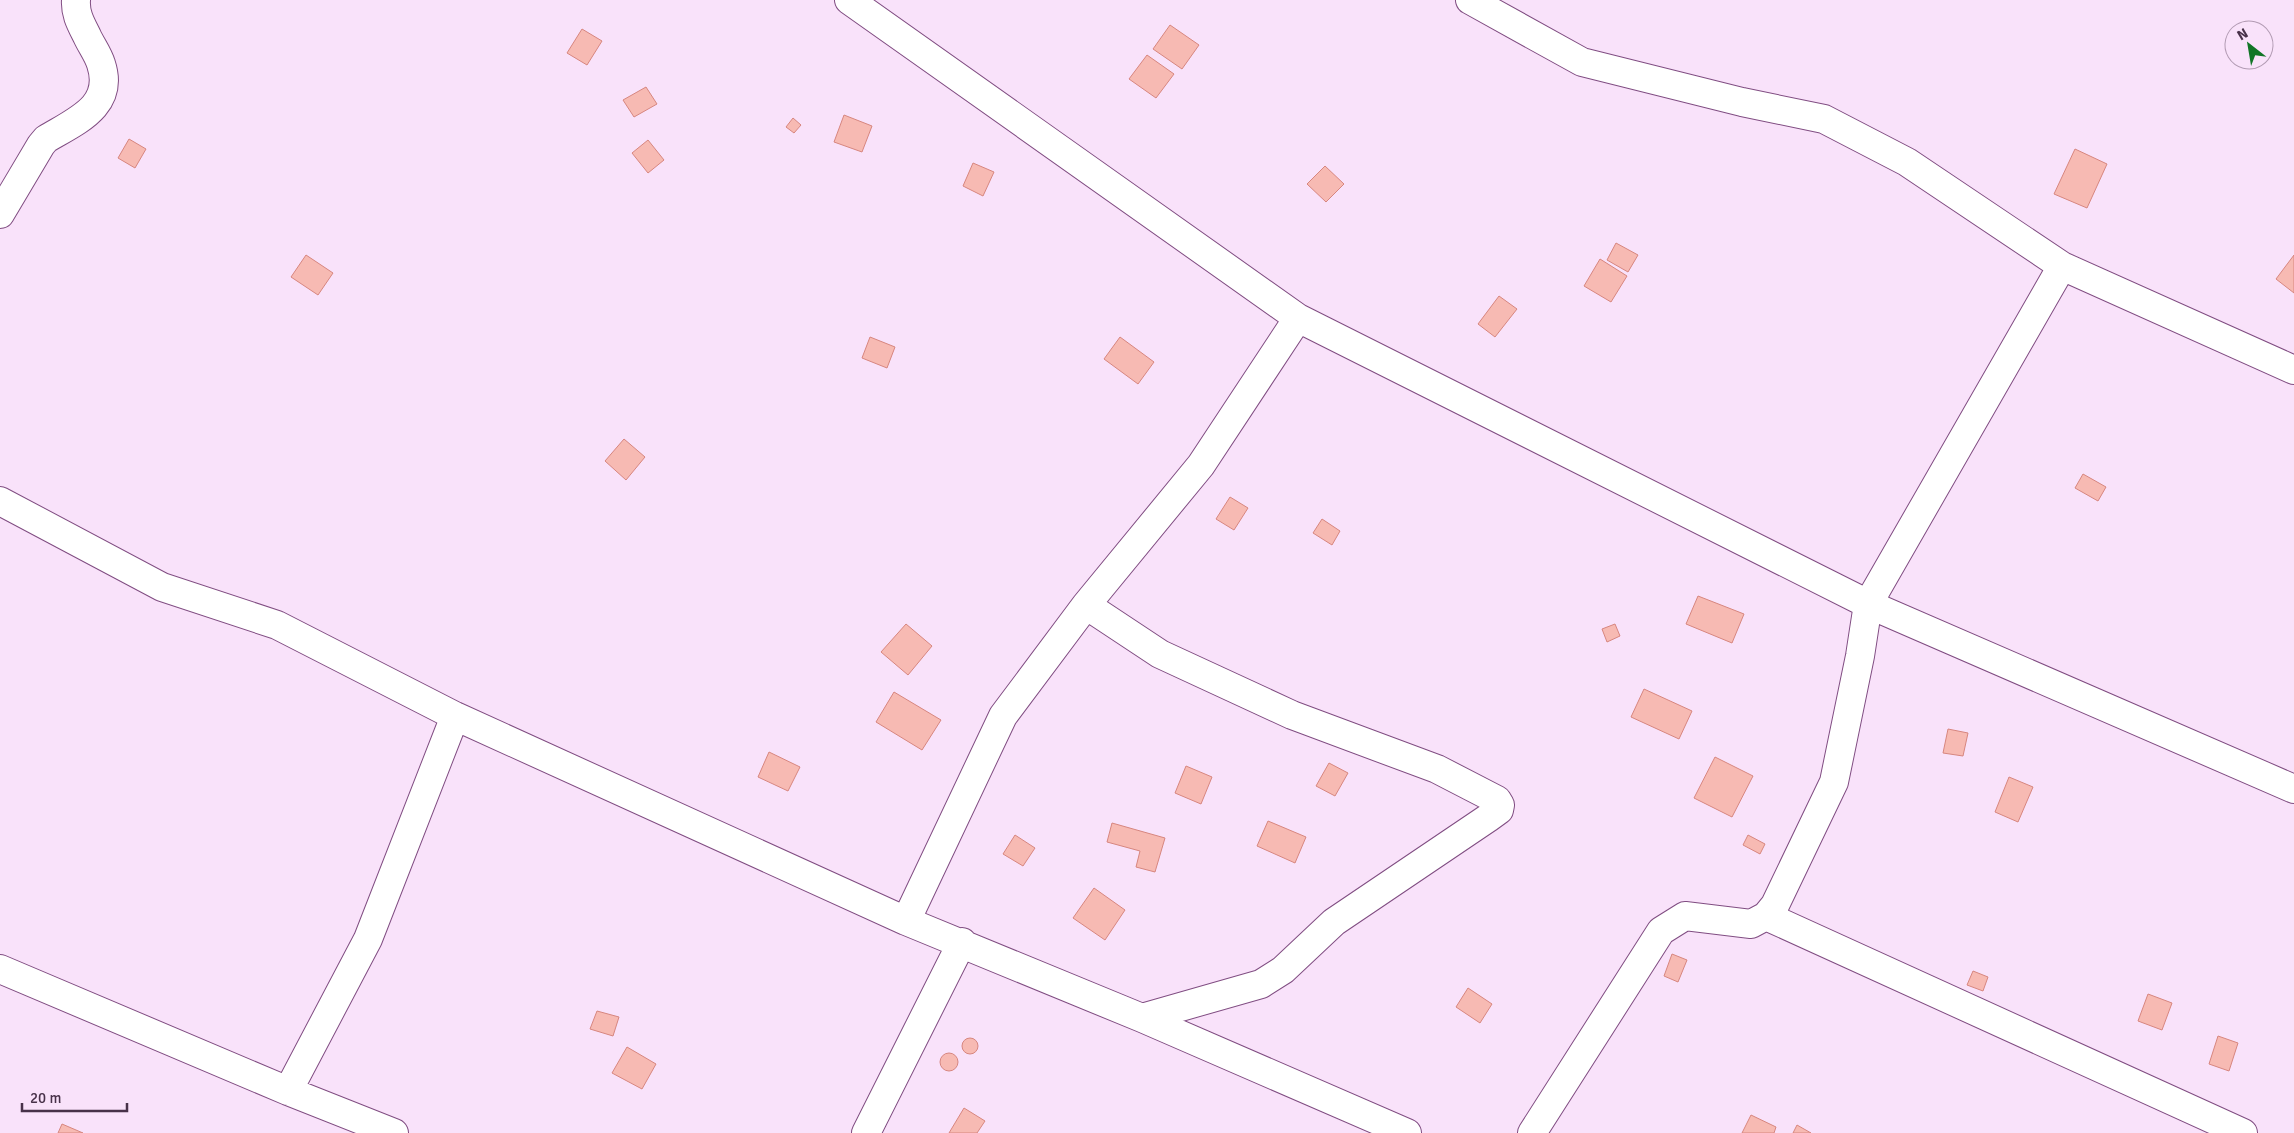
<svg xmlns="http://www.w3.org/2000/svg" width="2294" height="1133" viewBox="0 0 2294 1133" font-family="Signika,sans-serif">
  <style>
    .building { fill: #f7bab3; stroke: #d7867f }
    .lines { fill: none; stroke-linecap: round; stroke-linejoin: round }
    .minor-casing { stroke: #804d82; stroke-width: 30 }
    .minor { stroke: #fff; stroke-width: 28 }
  </style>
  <rect width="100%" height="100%" fill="#f9e2fa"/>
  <!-- building -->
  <path class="building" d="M1170,25L1199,45L1182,69L1153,49Z
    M582,29L602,41L587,65L567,53Z
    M1147,55L1174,74L1156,98L1129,79Z
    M646,87L657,104L634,117L623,100Z
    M844,115L872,126L862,152L834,142Z
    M793,118L801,125L794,133L786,127Z
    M129,139L146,149L135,168L118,158Z
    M648,140L664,160L648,173L632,153Z
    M2075,149L2107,164L2087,208L2054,194Z
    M973,163L994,172L983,196L963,186Z
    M1325,166L1344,184L1326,202L1307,184Z
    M1616,243L1638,255L1628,272L1607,260Z
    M306,255L333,273L318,295L291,277Z
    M2294,255V293L2276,279Z
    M1600,259L1627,276L1611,302L1584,286Z
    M1499,296L1517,309L1495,337L1478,324Z
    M870,337L895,347L887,368L862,358Z
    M1120,337L1154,362L1138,384L1104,359Z
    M624,439L645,457L626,480L605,461Z
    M2083,474L2106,487L2098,501L2075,488Z
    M1230,497L1248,508L1234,530L1216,519Z
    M1322,519L1340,531L1332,545L1313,533Z
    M1698,596L1744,614L1732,643L1686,624Z
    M906,624L932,646L908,675L881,652Z
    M1615,624L1620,636L1607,642L1602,629Z
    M1644,689L1692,711L1679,739L1631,717Z
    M894,692L941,720L922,750L876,722Z
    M1948,729L1968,733L1963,756L1943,753Z
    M769,752L800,767L788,791L758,777Z
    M1715,757L1753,776L1732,817L1694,798Z
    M1329,763L1348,773L1335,796L1316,786Z
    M1186,766L1212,777L1201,804L1175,793Z
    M2009,777L2033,787L2018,822L1995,812Z
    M1268,821L1306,837L1295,863L1257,846Z
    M1112,823L1165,838L1155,872L1136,867L1140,851L1107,842Z
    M1015,835L1035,848L1023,866L1003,854Z
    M1748,835L1765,844L1760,854L1743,845Z
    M1094,888L1125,910L1105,940L1073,918Z
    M1672,954L1687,960L1678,982L1664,976Z
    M1973,971L1988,977L1983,991L1967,985Z
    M1468,988L1492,1004L1480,1023L1456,1007Z
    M2148,994L2172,1003L2162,1030L2138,1021Z
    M597,1011L619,1017L613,1036L590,1029Z
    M2218,1036L2238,1043L2229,1071L2209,1064Z
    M962 1046a8 8 0 1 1 16 0a8 8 0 1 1-16 0Z
    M627,1047L656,1064L642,1089L612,1073Z
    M940 1062a9 9 0 1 1 18 0a9 9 0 1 1-18 0Z
    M964,1108L985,1121L977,1133H949Z
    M1751,1115L1776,1127L1774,1133H1742Z
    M62,1124L83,1133H58Z
    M1797,1125L1811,1133H1793Z"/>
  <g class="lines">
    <defs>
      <path id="minor" d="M849,0L1298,318L1868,604L2294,789
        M1470,0L1582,62L1742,102L1824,119L1907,162L2062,266L2294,370
        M0,214L41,145L46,139C76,121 115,106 101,64C98,54 91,45 87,36C81,24 75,14 76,0
        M0,501L162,587L277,625L455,716L906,921L1142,1018L1407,1133
        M1086,605L1160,654L1292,715L1437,769L1497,800L1500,805L1499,810L1488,818L1334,922L1283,970L1261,984L1142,1018
        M1766,916L2243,1133
        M906,921L1003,716L1086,605L1201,465L1298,318
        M0,969L288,1091L394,1133
        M288,1091L368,939L455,716
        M866,1133L962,942
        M1532,1133L1661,931L1685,916L1751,924L1766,916L1775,905L1834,782L1860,656L1868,604L2062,266"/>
    </defs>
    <!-- minor casing -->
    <use href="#minor" class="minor-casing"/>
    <!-- minor -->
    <use href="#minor" class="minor"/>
  </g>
  <!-- north arrow -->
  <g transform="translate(2249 45) rotate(329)"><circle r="24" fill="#f9e2fa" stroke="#b29bb3"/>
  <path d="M0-4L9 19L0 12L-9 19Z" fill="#117526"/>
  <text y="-8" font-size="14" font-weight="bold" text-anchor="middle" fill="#483149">N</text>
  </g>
  <!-- scale -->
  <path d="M22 1103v8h105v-8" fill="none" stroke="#483149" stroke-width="2.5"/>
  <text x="30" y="1103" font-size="15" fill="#483149" stroke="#f9e2fa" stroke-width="4" paint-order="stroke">20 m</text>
</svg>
